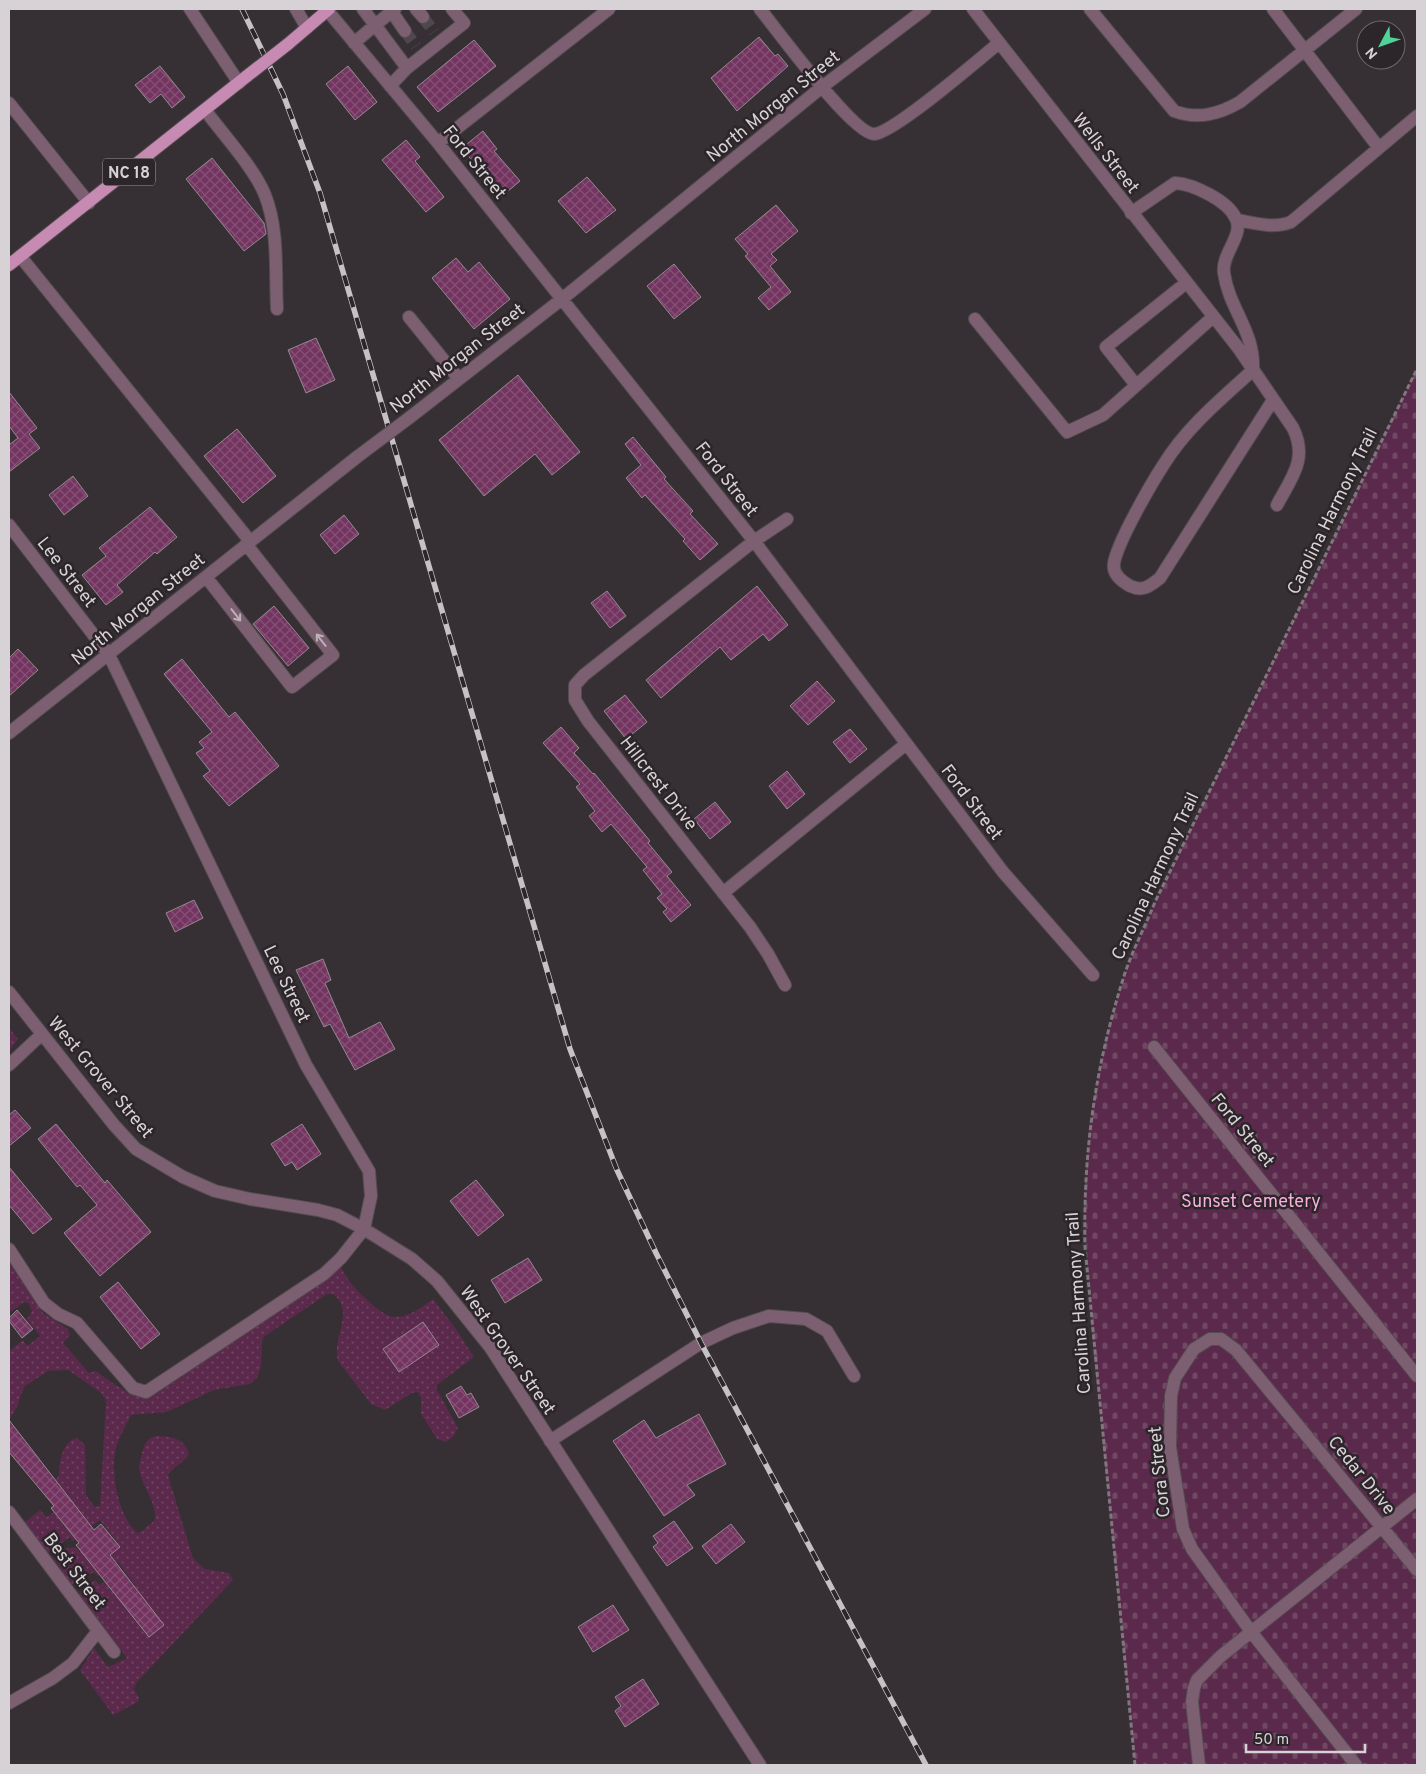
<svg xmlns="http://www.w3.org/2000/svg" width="1426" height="1774" viewBox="0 0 1426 1774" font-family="Overpass,sans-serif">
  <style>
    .grass { fill: url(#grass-dots) }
    .cemetery { fill: url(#cemetery-stones) }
    .building { fill: url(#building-cross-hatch); stroke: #928a8f }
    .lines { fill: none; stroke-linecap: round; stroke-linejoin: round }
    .minor-tunnel { stroke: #4e474b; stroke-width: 12; stroke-dasharray: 12 6; stroke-linecap: butt }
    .minor-casing { stroke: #534c50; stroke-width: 14 }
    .major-casing { stroke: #534c50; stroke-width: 14 }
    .path { stroke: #7e787c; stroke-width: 3; stroke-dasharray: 5 2.5; stroke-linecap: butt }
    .minor { stroke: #7d5f72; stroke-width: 12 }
    .major { stroke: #c78ab2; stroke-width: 12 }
    .rail-casing { stroke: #c6c1c4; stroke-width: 5.5 }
    .rail { stroke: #2c2529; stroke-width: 4; stroke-dasharray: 11; stroke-linecap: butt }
    .minor-bridge-casing { stroke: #534c50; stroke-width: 14; stroke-linecap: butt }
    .major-bridge-casing { stroke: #534c50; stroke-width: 14; stroke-linecap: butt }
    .minor-bridge { stroke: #7d5f72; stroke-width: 12 }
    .major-bridge { stroke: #c78ab2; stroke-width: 12 }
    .oneway { stroke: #bcb0b7 }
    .labels { text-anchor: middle; stroke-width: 5; stroke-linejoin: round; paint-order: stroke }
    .shield { fill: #2c2529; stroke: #a49ea1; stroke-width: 1 }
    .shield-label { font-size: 16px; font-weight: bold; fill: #d7d2d5 }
    .street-label { font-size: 18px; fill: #d7d2d5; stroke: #2c2529 }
    .park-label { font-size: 18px; fill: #faaee0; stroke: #2c2529 }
  </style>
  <defs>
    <pattern id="grass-dots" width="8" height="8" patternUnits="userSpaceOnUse" patternTransform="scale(1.25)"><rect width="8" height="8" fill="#5a294b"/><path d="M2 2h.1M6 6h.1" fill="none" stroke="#714764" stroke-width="1.8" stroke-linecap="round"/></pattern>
    <pattern id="cemetery-stones" width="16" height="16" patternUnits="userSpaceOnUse" patternTransform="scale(1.25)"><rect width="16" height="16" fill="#5a294b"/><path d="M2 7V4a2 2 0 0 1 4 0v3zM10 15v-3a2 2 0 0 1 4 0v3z" fill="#714764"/></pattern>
    <pattern id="building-cross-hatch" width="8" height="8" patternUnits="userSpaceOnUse" patternTransform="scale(1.25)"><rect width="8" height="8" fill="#733460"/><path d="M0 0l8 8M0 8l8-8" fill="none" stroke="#865076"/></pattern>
  </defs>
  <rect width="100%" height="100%" fill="#362f33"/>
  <!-- grass -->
  <path class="grass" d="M9,1028L18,1039L9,1051Z
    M9,1262L43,1313L68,1329L70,1335L63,1343L89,1373L96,1371C106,1378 131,1398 142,1396C166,1394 194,1365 213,1352C255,1322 298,1295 341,1267C345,1280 379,1316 394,1317C408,1318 422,1307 433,1299L456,1329L474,1357L437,1385V1390L458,1428L453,1437L446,1442L437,1439L421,1414V1398L418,1392L412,1393L385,1410L371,1404L338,1361C331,1338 356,1312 333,1294H327L265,1336L262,1341L261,1367L257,1378L250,1384L214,1390L167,1412L131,1415C126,1426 119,1437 116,1448C110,1471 118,1518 138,1533L141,1532L155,1520C156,1500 142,1487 139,1468C139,1464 141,1457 142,1453C146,1434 157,1434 173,1438C182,1440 186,1445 189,1454C184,1463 174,1466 168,1475L193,1558L205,1569L229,1573L233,1580L137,1682L134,1689L139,1698L138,1702L113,1715L80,1670L94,1648L108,1667L127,1658L79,1594L95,1580L100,1585L106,1581L118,1597L135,1585L117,1561L98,1576L93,1572L79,1583L71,1584L54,1559L67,1548L75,1547L80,1552L83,1550L93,1562L118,1543L100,1520L73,1541L70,1537L48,1553L25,1522L40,1510L47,1517L54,1512L65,1527L82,1516L65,1491L58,1496L50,1485L59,1476C59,1463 61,1447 73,1439L77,1438L85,1445L86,1495L95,1507L100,1506L106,1400L100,1392L68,1370L48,1371L24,1387L17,1407L9,1420V1351L23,1340L27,1346L40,1336L27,1319L32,1311L28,1303L24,1302L9,1313Z"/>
  <!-- cemetery -->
  <path class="cemetery" d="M1417,368V1765H1135L1092,1337L1084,1204L1089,1125L1104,1047L1124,974L1155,902Z"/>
  <!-- building -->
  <path class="building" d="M759,37L775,56L778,54L788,66L737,111L711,78Z
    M474,40L496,66L438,112L417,87Z
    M160,66L185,97L172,108L161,94L150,103L135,85Z
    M348,66L377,102L355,120L326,84Z
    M483,131L497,149L494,151L520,181L501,197L462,148Z
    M406,140L420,157L415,161L444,197L426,212L382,160Z
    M212,158L264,223L266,234L244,251L186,179Z
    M587,177L616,210L586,233L558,201Z
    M776,205L798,231L771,254L777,260L770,266L791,292L769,310L758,298L771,287L745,256L748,254L735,239Z
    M456,258L468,272L479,262L510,299L474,329L432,278Z
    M674,264L701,297L674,319L647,286Z
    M316,338L335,380L306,393L288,350Z
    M518,375L580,452L552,475L535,454L484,496L439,440Z
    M9,392L37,428L29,434L40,448L9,472V445L18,438L9,426Z
    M237,429L276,476L243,503L204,456Z
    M633,437L666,477L664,479L693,511L690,514L718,544L700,560L683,541L685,539L645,495L642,498L626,478L641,465L625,444Z
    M73,476L88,496L64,515L49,495Z
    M150,507L177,537L157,554L155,552L117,585L123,592L106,605L82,575L106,556L99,548Z
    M344,515L359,534L335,554L320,535Z
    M757,586L788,625L769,641L763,634L731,660L720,647L661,698L646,680Z
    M607,591L626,616L610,628L591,603Z
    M274,606L309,648L288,666L253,624Z
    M18,649L38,670L9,696V658Z
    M182,659L229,717L235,712L279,766L229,806L203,776L210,771L196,753L204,748L199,742L212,732L164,674Z
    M817,681L835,701L808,725L790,706Z
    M625,695L647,722L626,739L604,711Z
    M561,727L579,748L574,753L593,774L594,773L650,841L648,843L672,872L667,876L691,905L671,922L663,912L667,909L657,898L662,894L643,870L647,867L611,824L602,832L589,816L595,811L576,787L580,784L543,743Z
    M850,729L867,749L850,763L833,742Z
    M787,771L805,794L787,809L769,786Z
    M715,802L731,822L710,839L694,819Z
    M194,900L203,918L175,932L166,913Z
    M323,959L331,980L325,983L349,1038L380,1022L395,1049L355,1070L330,1024L324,1027L296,970Z
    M15,1110L31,1128L9,1146V1115Z
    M56,1124L105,1183L107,1180L151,1232L100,1276L64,1233L97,1205L80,1185L77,1187L38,1139Z
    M302,1124L321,1154L297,1170L292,1162L285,1166L271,1144Z
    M9,1167L52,1219L33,1234L9,1205Z
    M476,1180L504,1215L478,1236L450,1201Z
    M528,1258L542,1280L505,1303L491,1280Z
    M118,1282L160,1334L141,1349L100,1297Z
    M17,1310L33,1329L22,1338L9,1321V1318Z
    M423,1322L439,1345L399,1372L383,1349Z
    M461,1386L467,1395L471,1393L479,1407L459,1418L446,1395Z
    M699,1414L726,1464L687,1485L695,1495L664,1516L613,1441L644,1420L656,1438Z
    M9,1420L94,1530L101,1524L120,1547L110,1555L164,1625L149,1637L76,1545L79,1543L51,1508L54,1506L9,1452Z
    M674,1521L693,1548L667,1566L653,1547L658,1543L653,1536Z
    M731,1524L745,1542L716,1564L702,1546Z
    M613,1605L629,1630L593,1652L578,1627Z
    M643,1679L659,1704L625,1727L615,1711L621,1706L615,1697Z"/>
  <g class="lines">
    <!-- minor-tunnel -->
    <path class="minor-tunnel" d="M423,17L434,32
      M405,31L416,46"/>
    <defs>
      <path id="minor" d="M190,9L239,83
        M296,9L307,28
        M363,9L375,25L395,9
        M416,9L423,17
        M760,9C777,30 853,134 874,134C894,133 979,59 999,43
        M973,9L1239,349L1293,428C1308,459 1292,477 1277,505
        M1090,9L1174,111C1198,120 1219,114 1240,102L1356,9
        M1273,9L1379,148
        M327,10L438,143L754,541L1003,872L1093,975
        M392,12L405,31
        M354,43L375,25L407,68L464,23L452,9
        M390,86L407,68
        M9,103L89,203
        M205,110C222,133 255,169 265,195C279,230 275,272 277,309
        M438,143L609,9
        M1131,213L1175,183C1193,184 1229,201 1236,219C1244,236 1221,254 1224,273C1229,309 1255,331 1253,370C1221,399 1187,427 1164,464C1151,484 1118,541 1114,563C1112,574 1121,581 1130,586C1143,592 1150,586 1160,578L1273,400
        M1237,220C1255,223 1274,229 1291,222L1417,116
        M20,256L250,541
        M409,317L459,379
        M975,319L1067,432L1103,415L1213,317
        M1136,385L1106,347L1186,283
        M409,418L562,299L822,87L925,9
        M9,525L109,655L306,1065L369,1171L371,1196L364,1229L341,1258L324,1274L146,1392L133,1388L77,1323L58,1314L44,1303L9,1249
        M206,577L292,687L333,655L246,544
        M9,733L357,457
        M723,893L906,744
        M785,985L768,954L750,927L588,721L575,700V685L584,675L754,541L787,519
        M9,992L114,1125L136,1149L183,1177L215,1191L250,1199L318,1210L337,1215L364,1229L412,1259L437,1281L490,1347L760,1765
        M1154,1047L1417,1376
        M9,1065L42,1034
        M550,1441L701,1343L733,1328L769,1316L806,1319L827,1331L854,1376
        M9,1512L114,1652
        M9,1703L53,1678L73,1663L98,1631
        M1199,1765L1192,1702L1194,1688L1197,1680L1221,1656L1417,1499
        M1356,1765L1252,1633L1192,1549L1183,1529L1170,1447L1171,1396L1175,1378L1194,1349L1210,1339H1221L1236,1350L1417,1570"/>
      <path id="major" d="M288,44L329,9
        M9,265L247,76"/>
    </defs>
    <!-- minor casing -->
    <use href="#minor" class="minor-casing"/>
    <!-- major casing -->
    <use href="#major" class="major-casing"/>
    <!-- path -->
    <path class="path" d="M1135,1765L1085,1247C1083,1152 1095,1067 1124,976C1132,951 1145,927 1155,902L1417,369"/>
    <!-- minor -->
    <use href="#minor" class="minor"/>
    <!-- major -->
    <use href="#major" class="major"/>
    <defs>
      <path id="rail" d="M242,9L283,94L320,193L570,1049L617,1170L656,1253L701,1343L926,1765"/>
    </defs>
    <!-- rail casing -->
    <use href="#rail" class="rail-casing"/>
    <!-- rail -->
    <use href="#rail" class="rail"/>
    <defs>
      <path id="minor-bridge" d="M357,457L409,418"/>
      <path id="major-bridge" d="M247,76L288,44"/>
    </defs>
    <!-- minor-bridge casing -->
    <use href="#minor-bridge" class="minor-bridge-casing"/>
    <!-- major-bridge casing -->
    <use href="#major-bridge" class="major-bridge-casing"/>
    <!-- minor-bridge -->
    <use href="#minor-bridge" class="minor-bridge"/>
    <!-- major-bridge -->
    <use href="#major-bridge" class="major-bridge"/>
  </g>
  <!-- one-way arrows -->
  <defs><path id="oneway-shaft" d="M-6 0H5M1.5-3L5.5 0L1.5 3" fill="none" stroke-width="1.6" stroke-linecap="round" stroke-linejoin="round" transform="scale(1.25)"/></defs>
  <g class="oneway">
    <use href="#oneway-shaft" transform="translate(236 615) rotate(52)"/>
    <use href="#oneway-shaft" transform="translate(321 640) rotate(-128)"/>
  </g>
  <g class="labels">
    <!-- shield labels -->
    <rect class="shield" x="103" y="158.5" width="52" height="27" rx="4"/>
    <g class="shield-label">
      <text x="129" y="178">NC 18</text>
    </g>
    <!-- street labels -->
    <g class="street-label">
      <text transform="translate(773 106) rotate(-39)" y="6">North Morgan Street</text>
      <text transform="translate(1106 153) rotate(52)" y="6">Wells Street</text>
      <text transform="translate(475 162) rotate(51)" y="6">Ford Street</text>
      <text transform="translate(457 358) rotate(-38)" y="6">North Morgan Street</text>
      <text transform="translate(727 479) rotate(52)" y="6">Ford Street</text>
      <text transform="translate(1332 511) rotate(-64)" y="6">Carolina Harmony Trail</text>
      <text transform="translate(67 572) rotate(52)" y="6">Lee Street</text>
      <text transform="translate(138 609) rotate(-39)" y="6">North Morgan Street</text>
      <text transform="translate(659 783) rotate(52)" y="6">Hillcrest Drive</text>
      <text transform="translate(972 802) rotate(53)" y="6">Ford Street</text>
      <text transform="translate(1155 876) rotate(-65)" y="6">Carolina Harmony Trail</text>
      <text transform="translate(287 984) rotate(64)" y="6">Lee Street</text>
      <text transform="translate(101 1077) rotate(50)" y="6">West Grover Street</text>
      <text transform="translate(1243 1130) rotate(51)" y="6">Ford Street</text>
      <text transform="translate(1078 1303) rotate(-94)" y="6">Carolina Harmony Trail</text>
      <text transform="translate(508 1350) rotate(55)" y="6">West Grover Street</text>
      <text transform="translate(1159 1472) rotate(-96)" y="6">Cora Street</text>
      <text transform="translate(1362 1475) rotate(51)" y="6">Cedar Drive</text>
      <text transform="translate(75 1571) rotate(53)" y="6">Best Street</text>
    </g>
    <!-- park labels -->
    <g class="park-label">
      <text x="1251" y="1207">Sunset Cemetery</text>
    </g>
  </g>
  <!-- border -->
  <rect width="1426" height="1774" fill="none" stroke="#d7d2d5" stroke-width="20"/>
  <!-- north arrow -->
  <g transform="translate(1381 45) rotate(229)"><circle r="24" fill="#2c2529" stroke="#706a6e"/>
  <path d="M0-4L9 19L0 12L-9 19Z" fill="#50d398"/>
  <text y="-8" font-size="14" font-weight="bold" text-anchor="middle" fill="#d7d2d5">N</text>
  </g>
  <!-- scale -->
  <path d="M1246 1744v8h119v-8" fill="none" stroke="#d7d2d5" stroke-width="2.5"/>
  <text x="1254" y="1744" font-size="15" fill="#d7d2d5" stroke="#2c2529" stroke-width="4" paint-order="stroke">50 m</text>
</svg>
